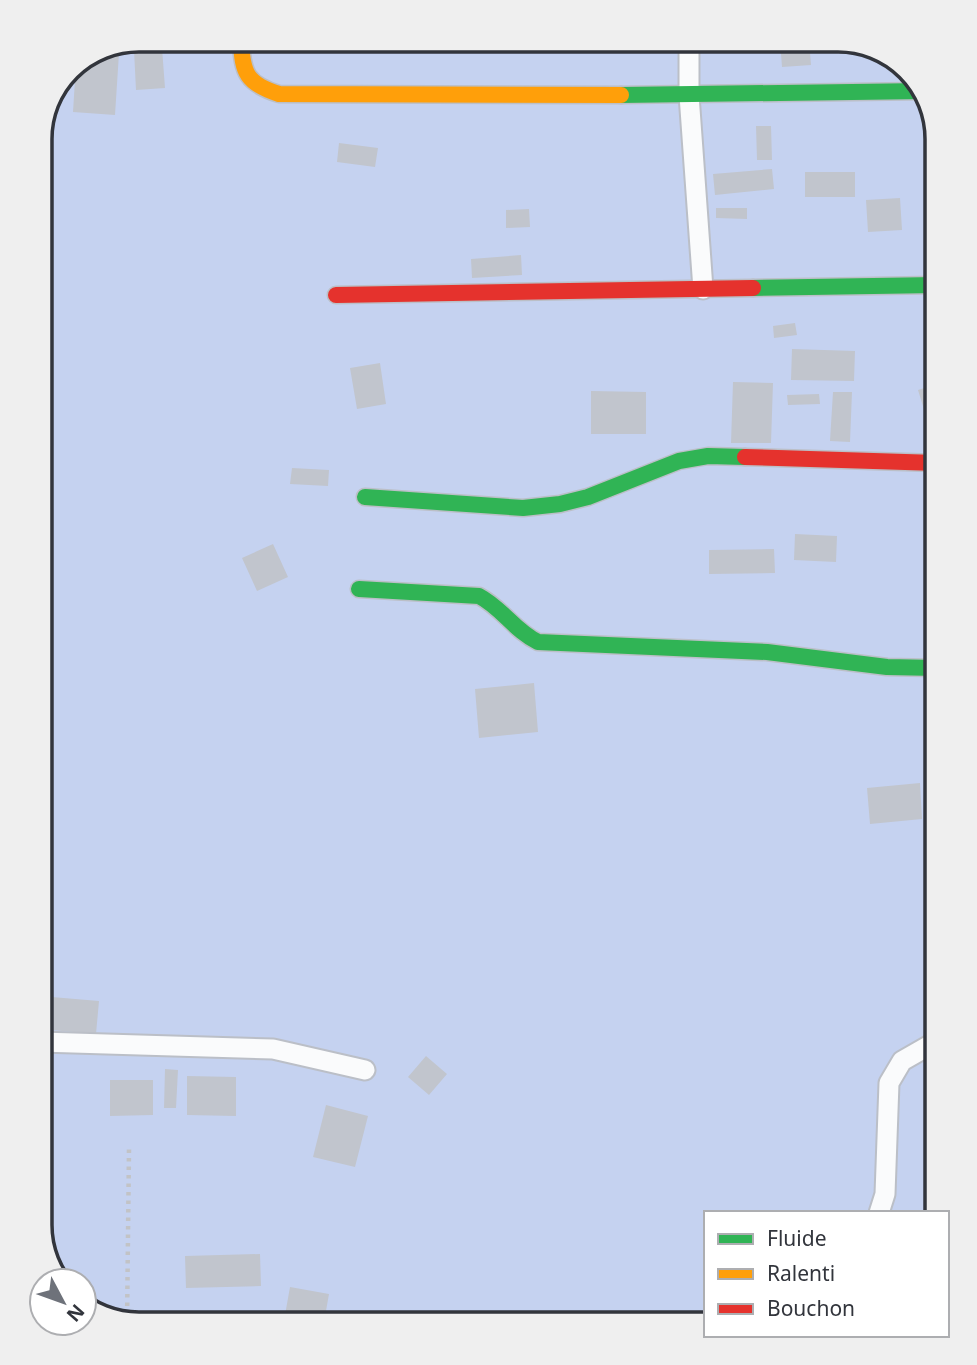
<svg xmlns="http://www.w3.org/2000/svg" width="977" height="1365" viewBox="0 0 977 1365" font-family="'Noto Sans',sans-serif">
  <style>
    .green { fill: #c5d2f0 }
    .building { fill: #c1c5cd }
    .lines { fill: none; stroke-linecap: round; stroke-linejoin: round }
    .street-casing { stroke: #bbbfc7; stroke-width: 23 }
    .fast-casing { stroke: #bbbfc7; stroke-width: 19 }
    .slow-casing { stroke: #bbbfc7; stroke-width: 19 }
    .jam-casing { stroke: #bbbfc7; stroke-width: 19 }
    .path { stroke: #c2c3c6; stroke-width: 4.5; stroke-dasharray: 3.5 5; stroke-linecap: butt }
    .street { stroke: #fafbfc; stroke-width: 19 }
    .fast { stroke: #30b455; stroke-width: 16 }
    .slow { stroke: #ff9f0a; stroke-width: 16 }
    .jam { stroke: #e5322d; stroke-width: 16 }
    .rim { fill: none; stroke: #32353c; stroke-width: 3.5 }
  </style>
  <rect width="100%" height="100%" fill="#dde2ec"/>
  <!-- green -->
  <path class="green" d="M140,40H843L887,54L923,90L937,140V1213H706V1325H134L90,1311L84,1306V1281H59L54,1275L40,1225V133L74,65Z"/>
  <!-- building -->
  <path class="building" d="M780,40H809L811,65L782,67Z
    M162,48L165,88L136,90L134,50Z
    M108,52L119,53L115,115L73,112L76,64Z
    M756,126H771L772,160H757Z
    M339,143L378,148L375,167L337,162Z
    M772,169L774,189L715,195L713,174Z
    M805,172H855V197H805Z
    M900,198L902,230L868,232L866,200Z
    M716,208H747V219L716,218Z
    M529,209L530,227L506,228V210Z
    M521,255L522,275L472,278L471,259Z
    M795,323L797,335L774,338L773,326Z
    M792,349L855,351L854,381L791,380Z
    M380,363L386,404L357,409L350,368Z
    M733,382L773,383L771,443H731Z
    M937,384V413L926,416L918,390Z
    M591,391L646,392V434H591Z
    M833,392H852L850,442L830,441Z
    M819,394L820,404L788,405L787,395Z
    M292,468L329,470L328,486L290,484Z
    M795,534L837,536L836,562L794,560Z
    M273,544L288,577L257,591L242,558Z
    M774,549L775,573L709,574V550Z
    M534,683L538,732L479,738L475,689Z
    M920,783L922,819L870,824L867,788Z
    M40,996L99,1001L96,1034L40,1029Z
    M426,1056L447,1074L429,1095L408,1077Z
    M165,1069L178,1070L176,1108H164Z
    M187,1076L236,1077V1116L187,1115Z
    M110,1080H153V1115L110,1116Z
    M326,1105L368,1116L355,1167L313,1157Z
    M260,1254L261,1286L186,1288L185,1256Z
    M290,1287L329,1294L324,1322L285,1315Z"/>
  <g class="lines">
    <defs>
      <path id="street" d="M689,40V95L703,289
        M40,1042L273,1049L365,1070
        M879,1213L885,1194L889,1083L902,1061L937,1041"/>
      <path id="fast" d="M621,95L924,91
        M753,288L937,285
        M365,497L523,508L560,504L588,497L679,461L708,456L745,457
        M359,589L479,596C502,608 515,631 538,642L767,652L887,667L937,668"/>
      <path id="slow" d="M241,40C242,73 247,84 279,94L621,95"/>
      <path id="jam" d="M336,295L753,288
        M745,457L937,463"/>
    </defs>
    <!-- street casing -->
    <use href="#street" class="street-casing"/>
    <!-- fast casing -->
    <use href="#fast" class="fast-casing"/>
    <!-- slow casing -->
    <use href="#slow" class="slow-casing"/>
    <!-- jam casing -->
    <use href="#jam" class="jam-casing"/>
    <!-- path -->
    <path class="path" d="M127,1323L129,1149"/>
    <!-- street -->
    <use href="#street" class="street"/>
    <!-- fast -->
    <use href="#fast" class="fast"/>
    <!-- slow -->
    <use href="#slow" class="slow"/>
    <!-- jam -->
    <use href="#jam" class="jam"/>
  </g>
  <!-- crop -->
  <path d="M0 0H977V1365H0ZM139 52H838A87 87 0 0 1 925 139V1225A87 87 0 0 1 838 1312H139A87 87 0 0 1 52 1225V139A87 87 0 0 1 139 52Z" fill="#efefef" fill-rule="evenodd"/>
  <path class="rim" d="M139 52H838A87 87 0 0 1 925 139V1225A87 87 0 0 1 838 1312H139A87 87 0 0 1 52 1225V139A87 87 0 0 1 139 52Z"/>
  <!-- legend -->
  <rect x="704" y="1211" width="245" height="126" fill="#ffffff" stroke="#adaeb1" stroke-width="2"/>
  <rect x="718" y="1234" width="35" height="10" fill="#30b455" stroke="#adaeb1" stroke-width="2"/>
  <text x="767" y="1246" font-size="21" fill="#32353c">Fluide</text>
  <rect x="718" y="1269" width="35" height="10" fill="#ff9f0a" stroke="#adaeb1" stroke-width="2"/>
  <text x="767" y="1281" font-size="21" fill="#32353c">Ralenti</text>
  <rect x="718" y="1304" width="35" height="10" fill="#e5322d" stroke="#adaeb1" stroke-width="2"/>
  <text x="767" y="1316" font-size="21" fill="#32353c">Bouchon</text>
  <!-- north arrow -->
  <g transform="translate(63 1302) rotate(131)"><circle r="33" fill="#ffffff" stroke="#adaeb1" stroke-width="2"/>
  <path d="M0-5L12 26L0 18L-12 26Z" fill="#6e727a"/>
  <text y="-10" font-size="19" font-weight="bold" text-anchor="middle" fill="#32353c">N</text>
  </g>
</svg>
